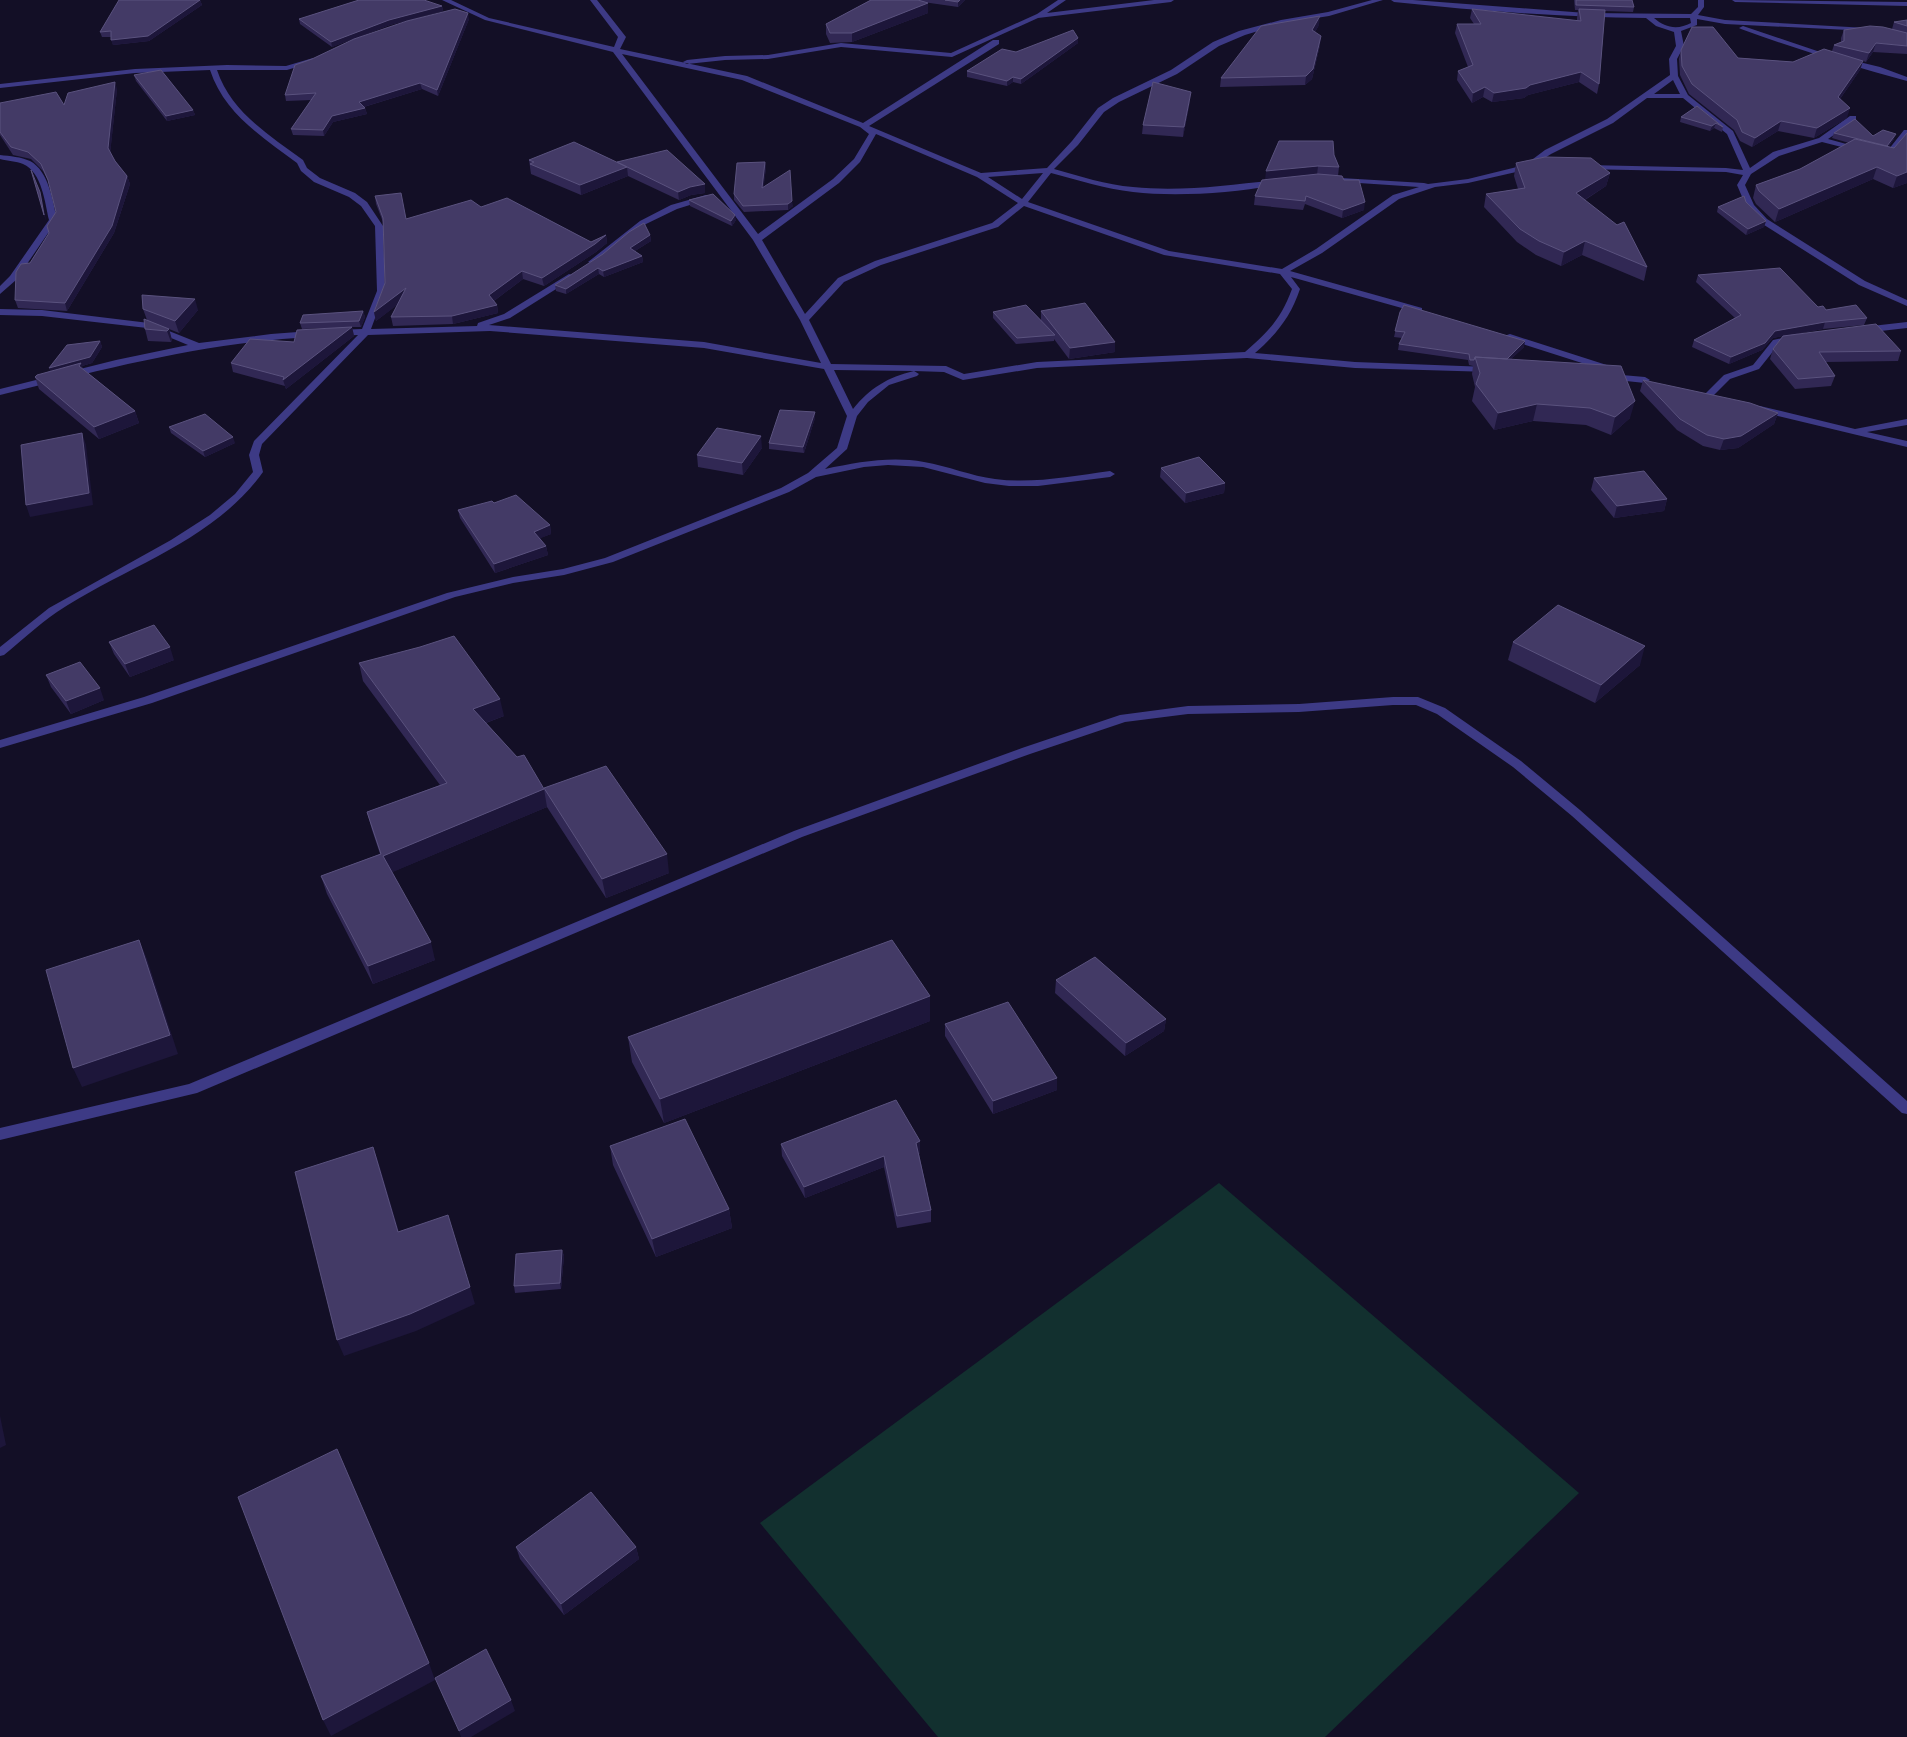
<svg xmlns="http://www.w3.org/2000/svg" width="1907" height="1737" viewBox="0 0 1907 1737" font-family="Roboto,sans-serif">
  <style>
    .green { fill: #12302f }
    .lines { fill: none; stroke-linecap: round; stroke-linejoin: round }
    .minor { fill: #3d3a85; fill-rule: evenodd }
    .wall { fill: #312854 }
    .shaded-wall { fill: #1d163a }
    .building { fill: #433a66; stroke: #5a527e }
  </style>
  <rect width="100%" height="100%" fill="#130f26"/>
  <!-- green -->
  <path class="green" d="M1219,1183L1579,1493L1325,1737H938L760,1523Z"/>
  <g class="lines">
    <!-- minor -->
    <path class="minor" d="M442,0H451L489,18L614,47L618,37L590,0H597L626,37L620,49L747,76L863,123L993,40H999V44L869,126L981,173L1047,168L1072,141L1098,108L1113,98L1171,70L1213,42L1239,31L1281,20L1328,12L1372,0H1383L1329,16L1284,23L1245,35L1219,46L1177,74L1119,102L1104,112L1078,145L1054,169C1080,176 1106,185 1133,187C1181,192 1229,185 1276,180H1279V184C1237,193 1176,197 1133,192C1105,189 1078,180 1051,173L1028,202L1169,251L1282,269L1316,249L1393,195L1419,187L1344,182L1340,180L1341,178L1424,183L1428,184L1468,179L1525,165L1545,150L1607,119L1670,75L1669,59L1676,46L1674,32L1656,26L1646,18C1562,17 1478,11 1394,2L1391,0H1413L1586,13L1691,14L1698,7V0H1704V7L1698,15L1725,20L1867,28L1869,29V31L1725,24L1697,19V25L1681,31L1684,46L1677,59L1678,76L1688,95L1733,131L1750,168L1773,152L1819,138L1850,116H1856V120L1828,139L1861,148V152L1822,142L1779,156L1751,174L1745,185L1754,205L1767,219L1865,281L1907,300V306L1859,285L1761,223L1746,206L1737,185L1743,175L1726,172L1583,169V165H1586L1726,168L1743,170L1727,134L1683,98H1647L1613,123L1551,154L1534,165V168L1468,183L1435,187L1399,199L1322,253L1290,271L1422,308V312H1416L1291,277L1300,289C1291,316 1277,334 1255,353L1355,362L1488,367L1491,368V372L1355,368L1247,358L1037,368L963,380L944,372L914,371L919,374L917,376L889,385L868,402L857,416L847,449L825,469C858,462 891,456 924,462C948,466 971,476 995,479C1033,484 1072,476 1110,471L1115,474L1110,477L1038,486H1009L985,483L923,467L888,465L864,467L816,477L789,492L613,562L564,575L513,583L455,597L152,703L0,748V740L144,697L447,593L513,577L563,569L605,558L781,488L808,473L837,448L847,416L824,369L704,348L490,331L368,335L262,444L259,455L263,472C213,542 126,566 57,612C38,625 21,641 4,655L0,656V647L49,608L171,540L210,515L235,494L253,472L249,455L254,441L358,335L336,336L331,333L336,330L362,329L377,291L375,226L361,206L349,197L314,182L301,171L297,163C262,137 224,113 210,70L135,73L0,88V84L135,69L227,65L286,66L313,58V62L287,70H217C231,112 269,135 303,160L307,168L320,178L355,193L367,202L383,226L385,291L371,329L477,326L478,323L504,314L569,274L572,275V279L510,318L489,325L704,342L821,363L800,320L753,240L613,52L485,20ZM1654,18H1690L1691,23C1678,30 1665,28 1654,18ZM622,54L742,80L860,127L869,134L854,159L833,179L758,234ZM1673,80L1680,94H1654ZM876,134L977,177L1018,203L992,223L875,261L838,278L805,314L762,240L839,183L860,162ZM1043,173L1022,199L988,177ZM1024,206L1164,255L1280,274L1292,289C1281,319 1268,332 1245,352L1037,362L964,374L946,366L831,364L809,320L844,282L881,265L998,227ZM834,370L914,371C888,377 870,388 853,409Z
      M1058,0H1066L1047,13L1154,0H1174L1171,2L1038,18L952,57L841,47L768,59L725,60L687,64L683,62L687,60L725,56L768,55L841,43L951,53L1037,14Z
      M1732,0L1907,2V6L1735,2Z
      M1743,26L1826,54L1880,67L1907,77V81C1851,66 1796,49 1741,29L1739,28Z
      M1904,130H1907V137L1890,158H1880V154H1885Z
      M0,155C10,156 21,157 30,161C49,171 53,202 57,220L16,280L0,294V286L10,276L49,220C45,203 42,172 23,164C16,161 8,161 0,159Z
      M706,195L710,197L709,199L677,209L646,224L595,264L588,262L640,221L671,205Z
      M0,309L42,310L149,323L199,343L271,334L311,331L316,334L311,337C202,343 105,369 0,395V389L116,360L188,345L147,328L42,316L0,315Z
      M1907,322V328L1863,333L1858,330L1863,327Z
      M1510,334L1616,368L1618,370L1616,372H1610L1507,339V335Z
      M1793,336L1796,337V341L1779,344L1759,369L1730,379L1709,400L1706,401L1701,398L1724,375L1753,365L1773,340Z
      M1610,374L1645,377L1650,380L1645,383L1607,379V375Z
      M1760,406L1855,429L1907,419V425L1867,432L1907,441V447L1757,411V407Z
      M1393,697H1418L1445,708L1521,761L1580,810L1907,1101V1114L1902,1113L1572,816L1513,767L1437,714L1416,705H1393L1299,712L1188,714L1125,722L1030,754L802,837L197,1093L0,1140V1128L189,1084L794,831L1022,748L1120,715L1188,706L1299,704Z"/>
  </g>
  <!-- wall -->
  <path class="wall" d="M200,0L202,5L149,41L113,45L111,37H102L100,32Z
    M871,0H965L958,7L923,2L928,13L852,42L830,43L826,34V24Z
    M1574,0H1632L1634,7L1633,12L1605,11L1599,84L1597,94L1579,82L1528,95L1524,98L1492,102L1483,97L1472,103L1457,80L1458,71L1468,67L1455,33L1457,24H1474L1470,18L1472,9L1577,21V18L1578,10H1575Z
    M442,6L443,11L390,25L332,47L300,24L299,19Z
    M469,19L438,96L422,89L364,107L365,108L367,114L333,122L324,136L293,135L291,129L312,100L286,101L285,95Z
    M1907,20V54L1873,52L1866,62L1863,61L1860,70L1840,99L1847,118L1814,138L1778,131L1752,147L1740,141L1734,130L1689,94L1680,75L1679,59L1681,50L1738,58L1793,62L1832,51L1834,45L1841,42V38L1844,30L1892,29L1894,22Z
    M1319,25L1315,32L1320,45L1312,79L1305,85L1220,87L1221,78Z
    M1078,38V43L1021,84L1013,82L1007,86L967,77V71L1016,52Z
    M134,75L193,110L195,115L167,121L136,81Z
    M117,89L110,153L115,161L127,176L130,184L114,233L67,311L18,308L15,300L30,263L49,233L56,212L50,184L43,171L31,159L13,155L0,135V103L64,105Z
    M1190,101L1183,137L1142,134L1143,125Z
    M1697,106L1723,127L1722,132L1714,128L1710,131L1680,122L1681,117Z
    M1834,133L1873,136L1894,139L1889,146L1907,183L1893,188L1873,179L1775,222L1756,204L1753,198L1756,185L1800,169L1849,143L1832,138Z
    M1334,155L1339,167L1338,176L1344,180L1364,210L1342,218L1305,204L1303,210L1254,205L1255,196L1265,180Z
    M529,160L617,162L705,193L691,195L679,200L628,176L581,195L531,174Z
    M765,162L766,168L763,188L793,206L788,210L744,212L734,200V194Z
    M1516,163L1610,173L1606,186L1585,200L1647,267L1644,281L1582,255L1561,266L1536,255L1517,242L1484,207L1486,194L1518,189L1514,176Z
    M375,196L406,219L481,207L591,242L606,235L607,243L596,252L544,286L523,279L494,301L497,305L498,313L453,324L393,326L391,317L398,304L376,321L374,312L385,283L383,222L376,204Z
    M689,200L736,220L732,226L690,206Z
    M1746,202L1766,221L1764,227L1746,235L1717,212L1718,207Z
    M650,235L651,241L635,251L642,256L643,262L604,277L599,274L566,294L556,291L555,285Z
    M1698,275L1826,310L1867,318L1864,325L1823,329L1796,334L1901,351L1898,361L1826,362L1835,376L1831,386L1795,389L1770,359L1773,349L1783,336L1773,338L1762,350L1729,364L1692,347L1694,340L1735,318L1696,282Z
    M143,309L198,310L179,333L169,329L172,340L171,342L148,341L145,329L147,320Z
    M363,311L365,317L361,327H352L354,336L286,389L285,386L233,372L231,363L294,342L328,328L302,329L300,323Z
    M1041,311L1115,352L1069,359L1054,339V341L1016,344L993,318V312L1041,320Z
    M1400,312L1524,347L1511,359L1630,418L1611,435L1586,425L1533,421L1494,430L1472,401L1475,387L1472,374L1473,366L1469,365L1468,360L1398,350L1399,344L1402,338L1394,337Z
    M100,341L102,347L92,363L82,366L83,369L135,411L139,423L99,439L39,389L35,377L50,371Z
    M1643,380L1778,413L1774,424L1738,448L1720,450L1703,446L1677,430L1640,391Z
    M815,418L804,453L769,449V443Z
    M169,427L235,443L205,457L171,433Z
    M762,448L743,475L698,467L697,455Z
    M1161,468L1225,483L1224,493L1185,503L1160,477Z
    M1594,478L1667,499L1664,511L1614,518L1591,490Z
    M494,503L550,525L551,534L540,538L546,546L548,555L495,573L460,518L458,510Z
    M109,642L174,660L130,677L114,654Z
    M1513,642L1640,665L1595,703L1508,660Z
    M359,663L504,716L486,723L544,789L669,873L606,898L547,807L392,872L435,960L373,984L327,894L321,876L380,854L372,830L367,812L440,785L363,681Z
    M46,675L104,700L71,714L51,687Z
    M1056,980L1166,1019L1164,1031L1125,1056L1055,993Z
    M930,1021L664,1123L632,1062L628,1037Z
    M945,1024L1057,1090L993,1114L945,1036Z
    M920,1141V1153L919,1154L931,1210V1222L897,1228L884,1167L805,1198L782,1156L781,1144Z
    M610,1146L729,1209L732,1228L656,1257L613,1165Z
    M562,1250L564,1256L561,1289L515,1293L514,1286Z
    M516,1547H636L639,1559L564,1615L520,1559Z"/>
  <!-- shaded-wall -->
  <path class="shaded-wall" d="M200,0L202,5L149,41L113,45L111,40Z
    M960,0H965L958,7V2Z
    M928,3V13L852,42V33Z
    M442,6L443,11L390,25L332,47L331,42L389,20Z
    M468,13L469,19L438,96L437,90Z
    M1320,16L1319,25L1311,39L1312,30Z
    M1321,36L1320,45L1312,79L1305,85L1306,76Z
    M1078,38V43L1021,84V79Z
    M1876,43L1873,52L1866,62L1869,53Z
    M1863,61L1860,70L1835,106L1838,97Z
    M1581,72L1579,82L1528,95L1524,98L1492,102L1494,93L1530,85Z
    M1013,77V82L1007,86V81Z
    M115,82L117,89L110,155L108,148Z
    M420,83L422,89L360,108L359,102Z
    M1485,87L1483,97L1472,103L1473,93Z
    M1191,92L1190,101L1183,137L1184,127Z
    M365,108L367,114L333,122L324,136L323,130L332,116Z
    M1850,108L1847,118L1814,138L1817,128Z
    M193,110L195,115L167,121L166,116Z
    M1781,121L1778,131L1752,147L1755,138Z
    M1716,123L1714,128L1710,131L1712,126Z
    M1896,134L1894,139L1884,152L1886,146Z
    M765,162L766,168L763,194L762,188Z
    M1318,166L1317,175L1265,180L1266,171Z
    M627,167L628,176L581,195L580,185Z
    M1877,167L1873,179L1775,222L1779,209Z
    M1907,172V183L1893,188L1897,176Z
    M1610,173L1606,186L1573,207L1576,193Z
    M127,176L130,184L114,233L67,311L65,303Z
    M705,184V193L691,195L679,200L678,192L690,187Z
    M40,192L42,197L46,221L44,215Z
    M792,201L793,206L788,210V204Z
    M1365,202L1364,210L1342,218L1343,210Z
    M735,215L736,220L732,226L731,221Z
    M1766,221L1764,227L1746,235L1748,229Z
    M606,235L607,243L596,252L544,286L542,278Z
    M650,235L651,241L630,254V248Z
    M1585,241L1582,255L1561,266L1564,252Z
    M642,256L643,262L604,277L603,271Z
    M598,268L599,274L566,294V289Z
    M522,271L523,279L491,303L489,295Z
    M406,288L408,297L376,321L374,312Z
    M195,299L198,310L179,333L175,321Z
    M497,305L498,313L453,324L452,316Z
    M363,311L365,317L361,327L359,321Z
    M1825,322L1823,329L1773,338L1762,350L1729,364L1731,357L1775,331Z
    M352,327L354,336L286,389L283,380Z
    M169,329L172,340L171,342L167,331Z
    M100,341L102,347L92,363L82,366L85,375L51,374L49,368Z
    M1525,341L1524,347L1503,367L1504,361Z
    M1115,342V352L1069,359L1070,348Z
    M1635,401L1630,418L1611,435L1615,417Z
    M1537,404L1533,421L1494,430L1498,413Z
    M135,411L139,423L99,439L94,427Z
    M815,412V418L804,453L803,447Z
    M1778,413L1774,424L1738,448L1720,450L1724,439Z
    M82,433L86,445L93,505L30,517L26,505Z
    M761,436L762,448L743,475L742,463Z
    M233,437L235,443L205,457L203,451Z
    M1225,483L1224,493L1185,503L1186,493Z
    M1667,499L1664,511L1614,518L1617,506Z
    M550,525L551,534L536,540L534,532Z
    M546,546L548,555L495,573L494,564Z
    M1645,646L1640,665L1595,703L1601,685Z
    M170,647L174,660L130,677L125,664Z
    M100,688L104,700L71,714L66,701Z
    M500,699L504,716L477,726L473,709Z
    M544,789L547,807L388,874L383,856Z
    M667,854L669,873L606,898L602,879Z
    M139,940L147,959L178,1054L82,1087L73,1068Z
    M431,942L435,960L373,984L368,966Z
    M930,996V1021L664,1123L660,1099Z
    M1166,1019L1164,1031L1125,1056L1126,1043Z
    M1057,1078V1090L993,1114V1101Z
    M920,1141V1153L916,1155V1143Z
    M373,1147L379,1164L404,1249L398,1232Z
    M884,1156V1167L805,1198L804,1187Z
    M729,1209L732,1228L656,1257L652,1239Z
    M562,1250L564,1256L561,1289L560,1283Z
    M470,1287L475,1304L416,1331L344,1356L337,1340Z
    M0,1416L6,1445L0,1448Z
    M636,1547L639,1559L564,1615L561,1604Z
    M429,1663L435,1680L331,1736L323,1720Z
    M511,1700L515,1711L471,1737H461L459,1731Z"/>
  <!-- building -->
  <path class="building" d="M119,0H200L148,36L111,40V31L100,32Z
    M359,0H424L442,6L389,20L331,42L299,19Z
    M871,0H918L928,3L852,33H830L826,24Z
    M945,0H960L958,2Z
    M1576,0H1632L1634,7L1576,5Z
    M455,9L468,13L437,90L420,83L359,102L365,108L332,116L323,130L291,129L316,93L285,95L295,65L312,59L354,39L407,21Z
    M1472,9L1581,21L1579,9L1605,10L1599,84L1581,72L1530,85L1526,88L1494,93L1485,87L1473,93L1458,71L1473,65L1457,24H1481Z
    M1320,16L1312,30L1321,36L1313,69L1306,76L1221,78L1261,26Z
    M1907,20V26L1894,22Z
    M1870,26L1883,27L1907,33V46L1876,43L1869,53L1834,45L1844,41V30Z
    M1692,27H1713L1738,58L1793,62L1824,49L1863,61L1838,97L1850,108L1817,128L1781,121L1755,138L1742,132L1737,120L1692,84L1682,66L1681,50Z
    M1073,30L1078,38L1021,79L1013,77L1007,81L967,71L1002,49L1016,52Z
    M161,70L193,110L166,116L134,75Z
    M115,82L108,148L115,161L127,176L112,226L65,303L15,300L16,272L21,264L30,263L49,233L47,226L56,212L48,180L41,164L28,152L11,147L0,132V103L56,92L64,105L68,93Z
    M1153,82L1191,92L1184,127L1143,125Z
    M1697,106L1723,127L1716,123L1712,126L1681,117Z
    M1855,119L1873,136L1883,130L1896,134L1887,146L1834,133Z
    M1907,133V172L1897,176L1877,167L1779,209L1759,191L1756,185L1800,169L1855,139L1894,148Z
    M1279,141H1333L1334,155L1339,167L1318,166L1266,171Z
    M574,142L627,167L580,185L530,164L534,162L529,160Z
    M667,150L705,184L690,187L678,192L617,162Z
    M1545,157L1591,158L1610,173L1576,193L1617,225L1624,222L1647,267L1585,241L1564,252L1539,241L1520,229L1486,194L1525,188L1516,163Z
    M765,162L762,188L790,170L792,201L788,204L743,206L734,194L737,163Z
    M31,170L40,192L44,215Z
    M1318,174L1342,176L1344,180H1359L1365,202L1343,210L1306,196L1305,201L1255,196L1262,180Z
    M401,193L406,219L471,200L481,207L507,198L591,242L606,235L595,244L542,278L522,271L489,295L497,305L452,316L391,317L406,288L374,312L385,283L383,218L375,196Z
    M713,194L735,215L731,221L689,200Z
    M1744,196L1746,202L1766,221L1748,229L1718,207Z
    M644,223L650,235L630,248L642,256L603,271L598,268L566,289L555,285L603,254L629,232Z
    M1780,268L1818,307L1823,306L1826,310L1856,305L1867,318L1825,322L1775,331L1765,343L1731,357L1694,340L1741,315L1698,275Z
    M142,295L195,299L175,321L143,309Z
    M1085,303L1115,342L1070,348L1041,311Z
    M1026,305L1055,335L1017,338L993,312Z
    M1404,305L1525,341L1507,359L1475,357L1474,360H1470L1469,354L1399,344L1405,332L1395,331L1400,312Z
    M363,311L359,321L300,323L303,315Z
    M144,319L169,329L167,331L145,329Z
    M1876,324L1901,351L1819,352L1835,376L1798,379L1773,349L1783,336Z
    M352,327L283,380L284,377L231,363L250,339L294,342L297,330Z
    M100,341L90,357L49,368L67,345Z
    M1475,357L1621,366L1635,401L1615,417L1590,408L1537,404L1498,413L1476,384L1480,373Z
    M81,363L79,366L135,411L94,427L35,377L37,375Z
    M1643,380L1750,403L1778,413L1741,436L1724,439L1707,435L1680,419Z
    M780,410L815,412L803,447L769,443Z
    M205,414L233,437L203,451L169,427Z
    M717,428L761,436L742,463L697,455Z
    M82,433L89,493L26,505L21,445Z
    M1199,457L1225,483L1186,493L1161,468Z
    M1644,471L1667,499L1617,506L1594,478Z
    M516,495L550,525L534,532L546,546L494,564L458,510L492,501L494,503Z
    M1558,605L1645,646L1601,685L1513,642Z
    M154,625L170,647L125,664L109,642Z
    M454,636L500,699L473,709L517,757L524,755L544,789L383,856L431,942L368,966L321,876L381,854L367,812L447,783L359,663L420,647Z
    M80,662L100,688L66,701L46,675Z
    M606,766L667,854L602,879L544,788Z
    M139,940L170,1035L73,1068L46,970Z
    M892,940L930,996L660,1099L628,1037Z
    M1095,957L1166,1019L1126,1043L1056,980Z
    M1008,1002L1057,1078L993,1101L945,1024Z
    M896,1100L920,1141L916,1143L931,1210L897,1216L884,1156L804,1187L781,1144Z
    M685,1119L729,1209L652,1239L610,1146Z
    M373,1147L398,1232L448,1215L470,1287L410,1314L337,1340L295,1172Z
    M562,1250L560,1283L514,1286L516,1254Z
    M337,1449L429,1663L323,1720L238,1497Z
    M591,1492L636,1547L561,1604L516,1547Z
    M486,1649L511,1700L459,1731L435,1678Z"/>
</svg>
